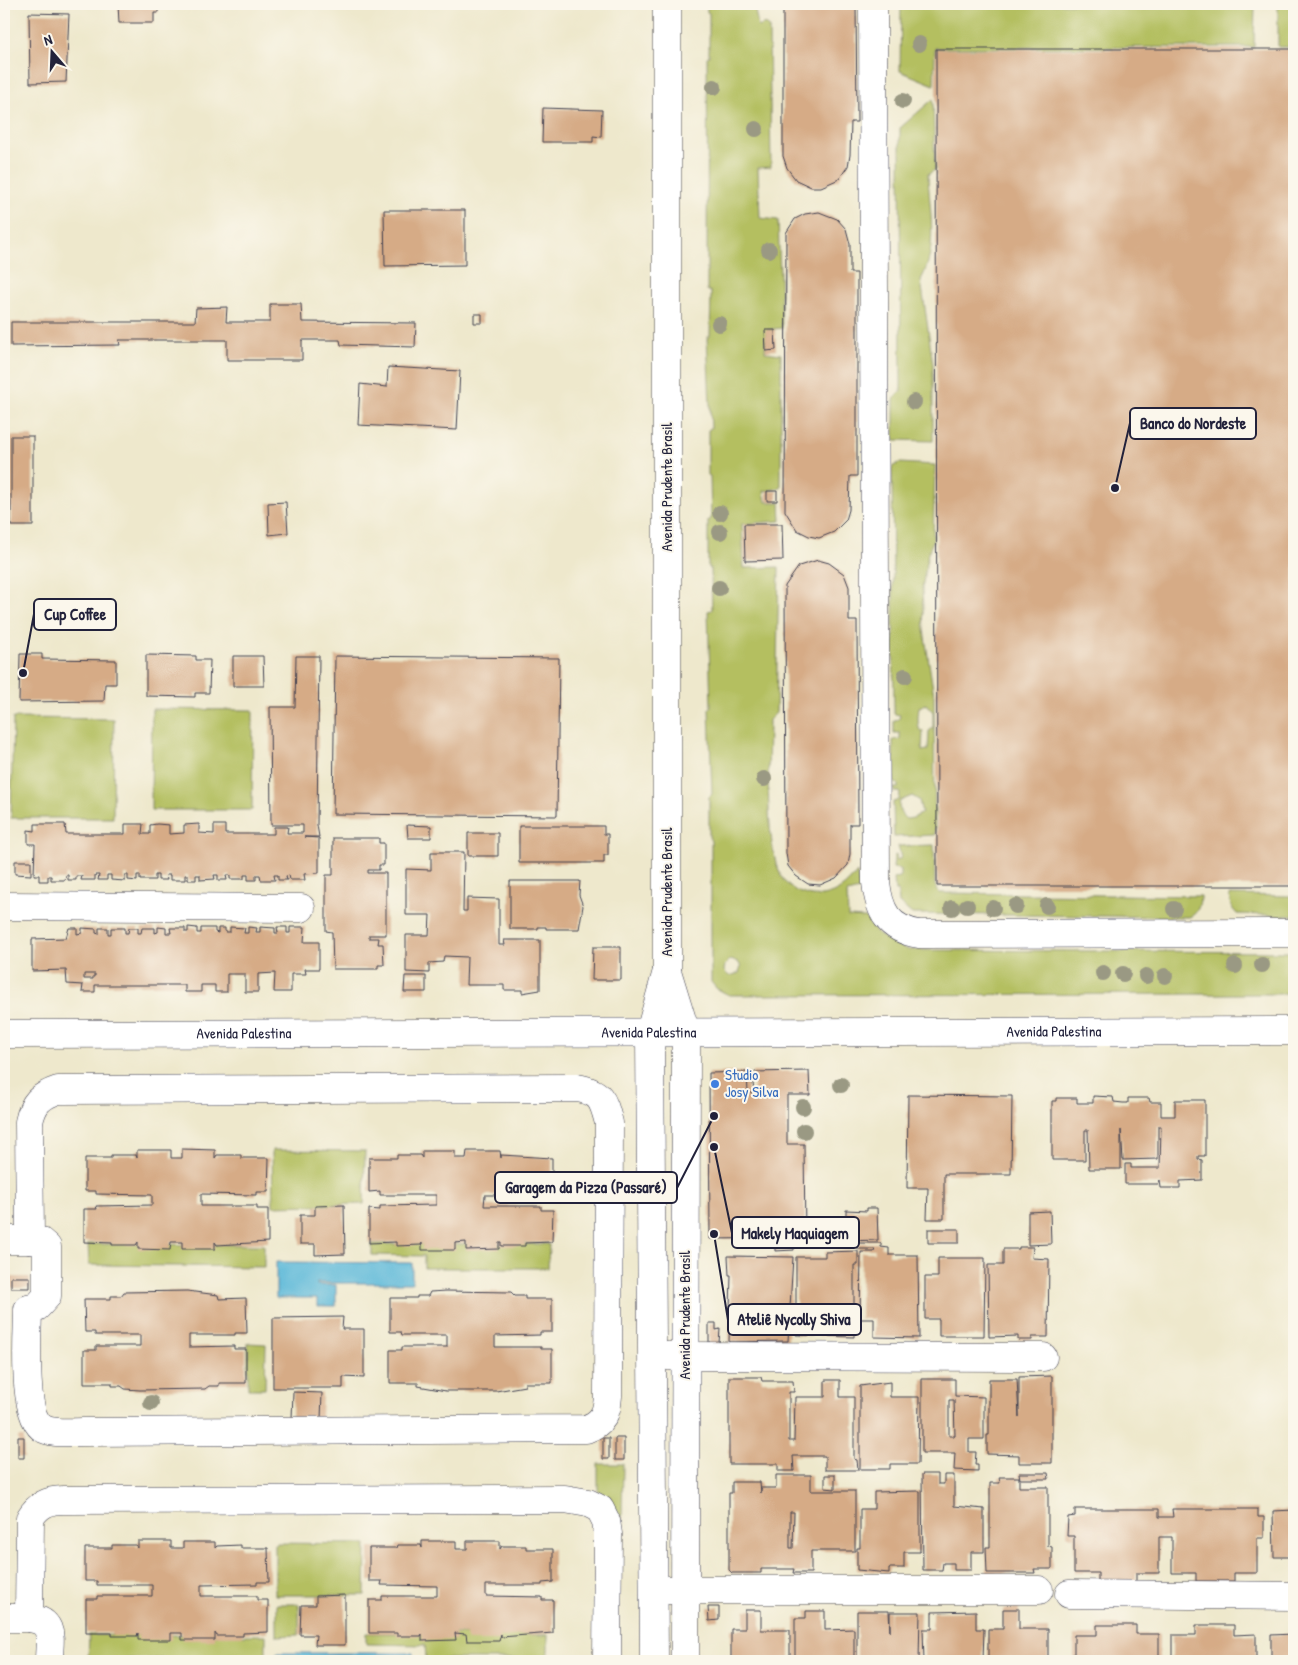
<svg xmlns="http://www.w3.org/2000/svg" width="1298" height="1665" viewBox="0 0 1298 1665" font-family="'Patrick Hand',sans-serif">
  <style>
    .green { fill: #b4bf61; stroke: #6b704e; fill-rule: evenodd }
    .water { fill: #59b7d8; stroke: #3e6c8a }
    .building { fill: #d6ab86; fill-rule: evenodd }
    .lines { fill: none; stroke-linecap: round; stroke-linejoin: round }
    .minor-casing { stroke: #414051; stroke-width: 29 }
    .minor { stroke: #fff; stroke-width: 28 }
    .tree { fill: #9a9983 }
    .shop-dot { fill: #3f7fe0; stroke: #fbf7ec; stroke-width: 2 }
    .labels { text-anchor: middle; stroke-width: 4; stroke-linejoin: round; paint-order: stroke }
    .street-label { font-size: 15px; fill: #22223b; stroke: #fbf7ec }
    .shop-label { font-size: 15px; fill: #366cbe; stroke: #fbf7ec; text-anchor: start }
    .leader { fill: none; stroke: #22223b; stroke-width: 2 }
    .callout-dot { fill: #22223b; stroke: #fbf7ec; stroke-width: 2 }
    .callout { fill: #fbf7ec; stroke: #22223b; stroke-width: 2 }
    .callout-label { font-size: 16px; text-anchor: middle; font-weight: bold; fill: #22223b }
  </style>
  <rect width="100%" height="100%" fill="#fbf7ec"/>
  <filter id="ink" filterUnits="userSpaceOnUse"><feTurbulence type="fractalNoise" baseFrequency=".02" numOctaves="2"/><feDisplacementMap in="SourceGraphic" scale="10" xChannelSelector="R" yChannelSelector="G"/><feConvolveMatrix kernelMatrix="1 2 1 2 8 2 1 2 1" color-interpolation-filters="sRGB"/></filter>
  <filter id="wash" filterUnits="userSpaceOnUse"><feTurbulence type="fractalNoise" baseFrequency=".0096" numOctaves="4" result="noise"/><feDisplacementMap in="SourceGraphic" scale="20" xChannelSelector="R" yChannelSelector="G"/><feGaussianBlur stdDeviation="1.12" result="paint"/><feColorMatrix in="noise" values="0 0 0 0 0 0 0 0 0 0 0 0 0 0 0 0 0 1.4 0 .05"/><feComposite in="paint" operator="in"/></filter>
  <g filter="url(#wash)">
    <rect width="100%" height="100%" fill="#eee8cc"/>
    <!-- green -->
    <path class="green" d="M707,4H754L758,27L765,24L769,29L771,167L758,168L760,218L778,220L782,328L766,330L765,352L781,354V488L764,491L766,502H780L781,521L742,524L744,568L779,567L776,713L769,720C769,757 763,855 785,882C791,890 802,894 812,896C832,898 846,887 857,872L859,890L847,893L848,917L866,918C875,935 892,944 909,950L1294,952V994L729,995L717,989L711,982V841L709,837V797L712,794L709,709L711,707L708,611L712,610L711,569L708,568V521L711,519L710,476L708,475V430L711,428L707,338L710,336L711,292L707,290C707,211 708,136 707,57L709,56V13L707,12ZM730,960L738,962L741,967L739,973L729,976L724,971L725,965Z
      M901,4H1255L1254,47L935,48L934,85L900,71Z
      M1278,4H1294V47H1278Z
      M933,99L935,170L928,174C929,210 939,246 921,280L933,364V441L894,440V399L901,391L900,128Z
      M899,463L935,465L933,541L928,553L922,589L924,630L934,696L935,835L894,837L893,802L899,800L900,792H894V788H898V784L894,783L893,740L900,739V733H894V720L899,719L900,715L894,714L892,467ZM926,704L933,712V728L929,731L928,750L922,751L923,731H920C917,723 918,716 919,707ZM912,796L919,800L922,813L913,818L906,819C900,814 898,809 900,801Z
      M152,709L253,710L252,810H151Z
      M13,718L114,719L113,818H11Z
      M934,845L935,885L939,893L1200,896C1200,905 1198,914 1189,917L912,914L899,903L898,891H895L894,878L900,877V869L893,868L894,856L896,855L897,860L901,858L898,846Z
      M1229,895L1294,896V916L1237,914L1231,907Z
      M272,1150L365,1151L364,1204L273,1206Z
      M88,1244L264,1245V1267L89,1265Z
      M372,1244H549L548,1268H424V1256L372,1255Z
      M248,1343L266,1344L265,1389H248Z
      M598,1464H623L622,1520L612,1503L598,1490Z
      M275,1543L366,1544L365,1595H275Z
      M277,1604H299V1635L277,1636Z
      M366,1633L548,1635V1659H426L425,1645L366,1644Z
      M89,1635H266V1658L88,1659Z"/>
    <!-- water -->
    <path class="water" d="M276,1262L412,1263V1283H317V1285H336V1306H317V1298H276Z
      M277,1653H413V1661H277Z"/>
    <g id="blocks">
      <!-- building -->
      <path class="building" d="M118,4H158V13H154V23H119Z
        M253,4H268V6H253Z
        M317,4H360V6H317Z
        M783,4H856L857,122H851L850,155L848,166L839,179L821,187H811L796,180L787,168L783,156Z
        M29,13L69,14L66,82L30,83Z
        M936,49H1294V886H937Z
        M543,108L602,110L601,137L593,136V142H542Z
        M384,210H465V265L385,266Z
        M819,212L837,219L846,229L850,244V273H857V476H850L849,510L846,520L834,532L819,538L809,536L797,530L785,511L786,233L795,219L805,214Z
        M270,304H301L302,322L416,323L415,347L341,345L340,340H302V360H227V340H119L120,345L11,346V322H195L196,308L227,307L226,322H270Z
        M474,314H482V323H474Z
        M765,330H775L776,350L766,351Z
        M388,367L460,371L457,430L358,425L360,384L387,387Z
        M11,436H33V526H11Z
        M767,491H777V501H767Z
        M286,502L288,533L269,535L268,503Z
        M744,524H782L783,560L745,561Z
        M818,560L829,563L844,574L849,587V621H857L858,824H850V854L848,865L836,878L820,885L808,884L796,876L788,866L786,853L785,586L799,566Z
        M20,654H42V659L116,660V684H105L104,701L19,702Z
        M146,655L196,656V660H210L209,693H195V697L146,696Z
        M233,656H263L264,686H233Z
        M296,656H319L317,825L319,837H304L319,838V873L304,874L305,880H290L289,875L286,876L287,880H278V875H274L275,880H261L260,875H256V880H248V875H244V879H230V875H226L227,880H218V875H214L215,879L200,880V875H196V880H188V875H185V880H170V875H166L167,880H158V875H155V880H140V875H137V881L128,880V875H125V881L111,880V875H107V880H98L99,875H95V880H81L82,876H76V880H68V875H66L65,880H51V876H48V881H39V875H34L35,844H28V830L35,831V824H65L66,834H125V824H143L142,834H150V825L157,824L169,825V834L184,833V825L199,824V833L214,834V825H225V834H274V827H288L287,833H303V825H271L270,707H295Z
        M335,656L559,658L557,816L333,814Z
        M407,825L431,826V838H408Z
        M519,826H604V834H608V855H604V863H519Z
        M468,833H498V856H468Z
        M333,838H379V843H384V865H379V870H368V873H386V935H369V938H379L378,944H383L384,965H378V969H333L332,932L326,931V875H333Z
        M431,852H464L463,911H467V898L499,899V945H505L504,940H540V990L522,993V990H504V985H466L467,957L444,956L443,962L429,963V973L406,972V935H429L430,915H406V869L431,870Z
        M15,861H31V875L15,874Z
        M510,881H580L579,895L583,906L579,929H546V927H538V929H510Z
        M158,927L166,928V933H171L170,928H185V932H188V927L197,928V933H201V928H215V932L218,933V928H225V932H230V927L245,928L244,933H248V927L257,928L256,932H260V927L275,928V933H278L277,927H287V933H290V927H305L304,942H319V969H305L306,974H291V992H274L275,973L258,974V992H245V974H227V992H215V985H201V992H185V985H95V992H82L83,985L67,984L66,970L32,971V939L66,938L69,928H77V934L82,933V928L96,929V933L99,934V928H108V934H111V928H125V933H128L129,928H138V933H141L142,928H155V933L158,932ZM84,974H95V976H93V979H84Z
        M593,947H621V980H592Z
        M405,976H426V992H404Z
        M809,1071L810,1095H787V1144H804L805,1238L710,1239L709,1073L747,1072L748,1093H754L752,1072Z
        M908,1095L1012,1096L1011,1174H944V1219H927L928,1188H907Z
        M1093,1096L1113,1097L1114,1102L1123,1103H1128V1098H1149L1150,1102H1161V1116H1175V1100H1205V1156H1198V1159L1202,1160V1180L1180,1181V1188H1161L1160,1180L1158,1184H1125V1164H1131V1168H1160L1161,1126H1158V1159L1123,1160L1121,1130V1169H1089L1088,1130H1085V1160H1052V1101H1056V1098H1077V1103H1093Z
        M182,1149L215,1150V1158L217,1155H241V1158H269L268,1192H256V1195L201,1194V1206H257V1209H268V1242L217,1245L215,1242V1249H182V1242H171L170,1250L138,1249V1242L136,1245H112V1243L84,1242V1209H97L96,1206L152,1205V1195L96,1194V1191H85V1158H111V1155H136L137,1158V1150H171V1158H182Z
        M422,1151H455V1158H466L467,1151H500L501,1158V1155L552,1158V1192H541V1195H485L484,1206H541V1210H553L552,1242L525,1243V1246H501V1242H499V1249L466,1250V1242L455,1243V1250H422V1243L421,1245L396,1246V1242L369,1243V1209L380,1210V1206L436,1205V1195H380V1191L369,1192V1158H397V1155H420L422,1158Z
        M344,1205L345,1254L315,1255V1244H300V1215H315V1206Z
        M867,1208H877L878,1240L846,1241V1210L867,1211Z
        M1050,1211L1051,1244L1028,1245V1212Z
        M928,1229H959V1243H928Z
        M794,1241V1250L775,1251V1242Z
        M858,1243H881V1247L889,1248V1255H918L919,1338L874,1337V1319H860L861,1252H874L875,1249H858Z
        M1019,1247H1033L1032,1258L1049,1259L1048,1337H1032V1340H1018V1336L989,1337L988,1265H1003V1249H1019Z
        M858,1251V1265H854V1337L796,1335V1257H825V1252Z
        M728,1256L793,1257L788,1341L729,1342L731,1275H729Z
        M938,1258H985L984,1336H939V1319H925V1277H938Z
        M11,1277H30V1288H11Z
        M187,1291L218,1295L219,1299L246,1298L247,1333H235V1335H189V1347L234,1346V1349H246V1383H219V1386H209L205,1389L140,1390L125,1389L121,1386H112V1383H84V1350H96V1346H140V1335H95V1332H85L84,1299H111V1296H121L124,1292Z
        M446,1291L511,1292L515,1296H525V1299H552V1332H540V1335L495,1336V1347H541V1349H552V1383H525V1386L496,1391H446L418,1386V1383H390V1350H402V1347H447V1335H402L401,1332H390V1298H417V1296H428L430,1292Z
        M343,1317L342,1329H364V1378L343,1377V1388H273V1318Z
        M709,1323H716V1330L720,1329L719,1343L709,1345Z
        M1052,1376V1463H1019V1455L987,1454V1435H989V1379H1017L1019,1417V1377Z
        M729,1377H761L762,1381H793L794,1392H789V1441H794L795,1397H825V1380H840V1397H854V1459L857,1460L858,1470H825V1456H793L794,1471H778V1464H729Z
        M922,1379H955V1396L984,1397V1439H969V1452H976L975,1465H978V1471L954,1470L955,1453H922ZM949,1400H954L955,1436H949Z
        M890,1382V1397H919L918,1464H890V1469H860V1386Z
        M293,1392L322,1393L321,1419L292,1418Z
        M18,1437H24V1458H18Z
        M603,1438H609V1459H603Z
        M615,1438H624V1460H615Z
        M1019,1473H1048L1049,1479H1020Z
        M922,1474H938V1484H944V1475H954V1506L984,1509V1552H971V1570H954V1563H943L942,1570H923Z
        M776,1475H811V1491H855V1551H811V1573H793L794,1569H761V1573H732L729,1570V1493H732V1482H760L761,1493V1488H776ZM790,1512H794L793,1548H790Z
        M825,1475H835V1489L825,1488Z
        M999,1477H1019V1487H1048V1546L1052,1547V1569H1034L1035,1573H987L986,1547H990V1483H1000Z
        M920,1491V1552H904V1568H889V1573L857,1570V1548H860V1509H874V1492Z
        M1075,1509H1159V1517H1173L1172,1509H1258V1517H1264V1538H1257V1573H1234V1581H1196V1573H1172V1537H1159V1573H1136V1582H1098V1573H1074V1536H1067L1068,1517L1075,1516Z
        M1294,1510V1557H1274L1273,1511Z
        M138,1541H171V1548H183V1542H215V1548L217,1546L241,1545V1548H268L269,1582H257V1584L201,1585V1596H257V1600H268V1632L243,1633V1636H217L215,1633V1640H182V1633H171V1640H138V1633L137,1636H112V1633H86V1599H97V1596H152V1585H97V1581H85V1548H112V1545H136L138,1548Z
        M422,1541H456V1549H467V1541H500V1549L502,1546H526V1549H553V1582L542,1583V1585H486V1596L542,1597V1600H553V1633L501,1637V1634L499,1641H467L466,1634L455,1633L456,1640L422,1641V1634L421,1636H397V1633H369V1600H382V1596H437V1586L381,1585L382,1581H369V1548H396L397,1545H421L422,1548Z
        M345,1595V1645H315L316,1635H300L301,1605H316V1596Z
        M708,1607H719V1620L709,1621Z
        M1003,1609H1019V1629H1048V1661H988V1629H1003Z
        M745,1610H761V1630H790V1661H731V1629H745Z
        M806,1611H825V1630L854,1629V1661H795V1618H806Z
        M857,1611H889L890,1632V1612H920L919,1661H857Z
        M976,1611V1629H984L983,1661H924L923,1629H932V1612Z
        M1097,1625H1136V1634H1159V1661H1074V1635H1097Z
        M1196,1625H1234V1635L1256,1634V1661H1172V1635H1196Z
        M1294,1634V1661H1271V1635Z
        M11,1658L26,1659V1661H11Z"/>
    </g>
  </g>
  <g filter="url(#ink)">
    <use href="#blocks" fill-opacity="0" stroke="#414051" stroke-width="1"/>
    <g class="lines">
      <defs>
        <g id="minor">
          <path d="M873,4L876,882C879,911 888,929 919,934L1294,933"/>
          <path d="M4,906L301,908"/>
          <path d="M667,971L686,1033L685,1661"/>
          <path id="s1" d="M4,1034L1294,1031"/>
          <path d="M577,1088C602,1092 603,1101 609,1123L608,1396C607,1413 603,1423 586,1429L83,1432C72,1432 55,1434 44,1429C21,1417 28,1333 28,1309L37,1307L47,1296V1247L40,1241L30,1240L29,1122C33,1103 40,1096 58,1090Z"/>
          <path d="M4,1240H30"/>
          <path d="M667,1356L1043,1357"/>
          <path d="M668,1590H1039"/>
          <path d="M1069,1594L1294,1596"/>
          <path d="M4,1618H29"/>
          <path d="M49,1661C49,1640 56,1621 29,1618L30,1518C38,1505 48,1500 63,1500L565,1499L588,1503L600,1509L606,1521L608,1534L607,1661"/>
          <path d="M654,1661L650,1032L667,971V4"/>
        </g>
      </defs>
      <!-- minor casing -->
      <use href="#minor" class="minor-casing"/>
      <!-- minor -->
      <use href="#minor" class="minor"/>
    </g>
    <!-- trees -->
    <g class="tree">
      <circle cx="919" cy="44" r="8"/>
      <circle cx="714" cy="87" r="8"/>
      <circle cx="903" cy="101" r="8"/>
      <circle cx="756" cy="129" r="8"/>
      <circle cx="769" cy="250" r="8"/>
      <circle cx="719" cy="324" r="8"/>
      <circle cx="914" cy="402" r="8"/>
      <circle cx="720" cy="513" r="8"/>
      <circle cx="720" cy="532" r="8"/>
      <circle cx="719" cy="588" r="8"/>
      <circle cx="905" cy="676" r="8"/>
      <circle cx="764" cy="779" r="8"/>
      <circle cx="967" cy="906" r="8"/>
      <circle cx="1016" cy="906" r="8"/>
      <circle cx="1047" cy="906" r="8"/>
      <circle cx="952" cy="908" r="8"/>
      <circle cx="993" cy="908" r="8"/>
      <circle cx="1174" cy="909" r="8"/>
      <circle cx="1262" cy="965" r="8"/>
      <circle cx="1235" cy="966" r="8"/>
      <circle cx="1103" cy="973" r="8"/>
      <circle cx="1123" cy="974" r="8"/>
      <circle cx="1146" cy="976" r="8"/>
      <circle cx="1165" cy="976" r="8"/>
      <circle cx="841" cy="1085" r="8"/>
      <circle cx="803" cy="1107" r="8"/>
      <circle cx="804" cy="1131" r="8"/>
      <circle cx="151" cy="1403" r="8"/>
    </g>
  </g>
  <!-- markers -->
  <circle class="shop-dot" cx="715" cy="1084" r="5"/>
  <g class="labels">
    <!-- street labels -->
    <g class="street-label">
      <text transform="translate(667 487) rotate(-90)" y="5">Avenida Prudente Brasil</text>
      <text transform="translate(667 892) rotate(-90)" y="5">Avenida Prudente Brasil</text>
      <text dy="5" stroke="none"><textPath href="#s1" startOffset="1050">Avenida Palestina</textPath></text>
      <text dy="5" stroke="none"><textPath href="#s1" startOffset="240">Avenida Palestina</textPath></text>
      <text dy="5" stroke="none"><textPath href="#s1" startOffset="645">Avenida Palestina</textPath></text>
      <text transform="translate(685 1315) rotate(-90)" y="5">Avenida Prudente Brasil</text>
    </g>
    <!-- shop labels -->
    <g class="shop-label">
      <text x="725" y="1080">Studio<tspan x="725" dy="17">Josy Silva</tspan></text>
    </g>
  </g>
  <!-- callouts -->
  <path class="leader" d="M1115 488L1130 423M23 673L34 614M714 1116L677 1188M714 1147L732 1233M714 1234L728 1320"/>
  <g class="callout-dot">
    <circle cx="1115" cy="488" r="5"/>
    <circle cx="23" cy="673" r="5"/>
    <circle cx="714" cy="1116" r="5"/>
    <circle cx="714" cy="1147" r="5"/>
    <circle cx="714" cy="1234" r="5"/>
  </g>
  <g class="callout">
    <rect x="1130" y="408" width="126" height="31" rx="5"/>
    <rect x="34" y="599" width="82" height="31" rx="5"/>
    <rect x="495" y="1172" width="182" height="31" rx="5"/>
    <rect x="732" y="1217" width="127" height="31" rx="5"/>
    <rect x="728" y="1304" width="133" height="31" rx="5"/>
  </g>
  <g class="callout-label">
    <text x="1193" y="429">Banco do Nordeste</text>
    <text x="75" y="620">Cup Coffee</text>
    <text x="586" y="1193">Garagem da Pizza (Passaré)</text>
    <text x="795" y="1239">Makely Maquiagem</text>
    <text x="794" y="1325">Ateliê Nycolly Shiva</text>
  </g>
  <!-- margin -->
  <rect width="1298" height="1665" fill="none" stroke="#fbf7ec" stroke-width="20"/>
  <!-- north arrow -->
  <g transform="translate(52 52) rotate(341)" stroke="#fbf7ec" stroke-width="4" paint-order="stroke">
  <path d="M0-4L9 19L0 12L-9 19Z" fill="#22223b"/>
  <text y="-8" font-size="14" font-weight="bold" text-anchor="middle" fill="#22223b">N</text>
  </g>
</svg>
